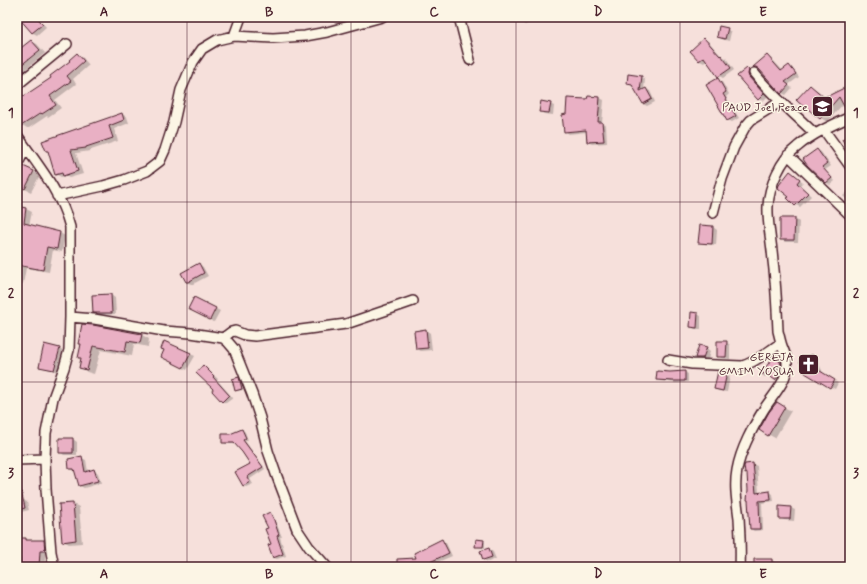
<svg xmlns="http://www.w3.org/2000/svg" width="867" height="584" viewBox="0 0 867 584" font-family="Mynerve,sans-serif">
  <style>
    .shadow { fill: #0003 }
    .building { fill: #e9b0c4; stroke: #4a1f2b }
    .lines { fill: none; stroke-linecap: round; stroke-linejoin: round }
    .street-casing { stroke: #4a1f2b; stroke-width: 12 }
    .street { stroke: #fcf5e5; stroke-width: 9 }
    .grid { fill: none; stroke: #4a1f2b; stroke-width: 1; stroke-opacity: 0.55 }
    .labels { text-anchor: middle; stroke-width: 3; stroke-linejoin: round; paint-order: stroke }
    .poi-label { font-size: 12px; fill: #4a1f2b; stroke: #fcf5e5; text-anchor: end }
    .neatline { fill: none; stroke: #4a1f2b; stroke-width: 1.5 }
    .grid-label { font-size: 13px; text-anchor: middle; font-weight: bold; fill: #4a1f2b }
  </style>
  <rect width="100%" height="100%" fill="#f6e0db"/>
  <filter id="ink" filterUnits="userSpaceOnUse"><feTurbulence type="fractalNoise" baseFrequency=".025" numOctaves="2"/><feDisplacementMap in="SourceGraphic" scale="8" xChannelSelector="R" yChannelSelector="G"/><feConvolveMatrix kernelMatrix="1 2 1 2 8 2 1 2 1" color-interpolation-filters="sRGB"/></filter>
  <g filter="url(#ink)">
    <!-- shadow -->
    <path class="shadow" d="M21,17H37L46,27L37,35L33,33L20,18Z
      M519,17H531L533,21L525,25L521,22Z
      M543,17H556L557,19L547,20Z
      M727,29L731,32L729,41L722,39L718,37Z
      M705,39L709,42L721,56L726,58L734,70L723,78L719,76L707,60L704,63L700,61L691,51Z
      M31,41L37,44L45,53L26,69L30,75L17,85V53Z
      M77,54L83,58L89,65L73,79L76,84L55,100L61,108L48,117L47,116L29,128H27L21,124L17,119V99L25,97L53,79Z
      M767,56L771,58L783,71L789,66L793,69L799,77L788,85L792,88L786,95L782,93L760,69L754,67Z
      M747,69L751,72L753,80L768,96L763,101L759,99L739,76Z
      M641,77L645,79L644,90L646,89L650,91L655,102L647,106L643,104L634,86L628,84Z
      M718,80L722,82L729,94L726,97L739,118L732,122L728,120Z
      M810,86L817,90L826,98L850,86V111L847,109L844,103L827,122L821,118L814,112L808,109Z
      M600,98L604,100L602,123L606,125L607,143L592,144L588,142L587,132L569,134L565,131L567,115L588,100Z
      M550,104L554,106L553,115L544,114L540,111Z
      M122,114L127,117L129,123L114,129L118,141L91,150V151L76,153L83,174L69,178L65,176L61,177L56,174L49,152L47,151Z
      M817,150L821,152L831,166L825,170L835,181L830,185L826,182Z
      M24,167L40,175L31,192L17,185V171V172L21,171Z
      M794,175L803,182L800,185L811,196L800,207L796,205Z
      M850,190V203L843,196Z
      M17,207L26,209L32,212L29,226L60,233L65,236L62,252L53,250L49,272L26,268L23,284L17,283Z
      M795,219L799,222L798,242H785L781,239Z
      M701,226L713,227L717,230L716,245L704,244L699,242Z
      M199,264L203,267L208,276L193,284H191L186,282Z
      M111,295L115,298L116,314L98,315L94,312Z
      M195,298L220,311L214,322L189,309Z
      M697,314L701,316V329H695L691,327Z
      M426,330L430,333L432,350L421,351L417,349Z
      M142,335L149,339L148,347L134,344L132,356L101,350L94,374L87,372L80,367L82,359L79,357L82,345L79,343Z
      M165,342L195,356L187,370L162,357L165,350Z
      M726,342L730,345V359L722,358L718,356Z
      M706,348L710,351L708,360H700L696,358Z
      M59,349L63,351L58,372L44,368L40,366Z
      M776,355L780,357L785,367L776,372L783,377L780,382L769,375L765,377L762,375Z
      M812,355L816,357L824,375L838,383L835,389L806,373Z
      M203,367L207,369L218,379L217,380L233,398L226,403L222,401L215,389Z
      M685,372L688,374V382L676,383L660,381L657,379Z
      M726,374L730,376L727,392L719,391L715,389Z
      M239,378L240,379L243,390L237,391L236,390Z
      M777,403L791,411L775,438L760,430Z
      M242,430L245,432L248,440L245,441L265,469L250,479L253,484L246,487L243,486L252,464L237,444H226L223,443Z
      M73,439L77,442V455H64L60,452Z
      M17,451L19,452V457L17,458Z
      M82,458L86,460L88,472L94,470L98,473L101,483L84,488L80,486L76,471L70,469L69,459Z
      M753,464L757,466L759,493L770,492L773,494L774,501L762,503L763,530L754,531L751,529L748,474L746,473V465Z
      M22,499L27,502L29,510L17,513V500Z
      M73,504L79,507L82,543L69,544L63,541Z
      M791,508L795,510L794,521L784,520L780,518Z
      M270,513L273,515L282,537H280L286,556L277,559L273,557L270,529Z
      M17,539H26L30,541H44L49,545L50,554H45V567H21V560L17,558Z
      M442,541L446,543L452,556L433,564L434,566L400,567L398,566L418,559Z
      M483,541L485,542V548L478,547L476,546Z
      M489,549L493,552L496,559L488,562L484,560Z
      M755,560H772L776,563V567H755Z"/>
    <!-- building -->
    <path class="building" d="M18,17H36L43,24L32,33Z
      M719,26L728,28L725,39L717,37Z
      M704,38L720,56L721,55L731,68L718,77L704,57L699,61L690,51Z
      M31,40L40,50L20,66L25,71L17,77V51Z
      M77,53L84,61L67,76L71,81L50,96L56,105L42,114L41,113L21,126L17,120V98L22,95L24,96L51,78L50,76L70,61L69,60Z
      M767,55L781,71L789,65L796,74L785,82L789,85L781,94L759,69L756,67H753Z
      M747,68L749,70L748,74L749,77L764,94L758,100L749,90L737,76Z
      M628,74L642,76L640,91L646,88L652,99L643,104L632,85L627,84Z
      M718,78L726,92L723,94L736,116L727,121L706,85Z
      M810,85L825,98L827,95L828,96L850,85V111L847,112L839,97L820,119L808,109L807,110L796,100Z
      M588,96L600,97L598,122H602L604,141L587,142L586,130L564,132L562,115L566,114L567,98L587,99Z
      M541,101L551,103L549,113L539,112Z
      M122,113L124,120L109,126L113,138L86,147V148L71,150L78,171L63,176L62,173L55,175L48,151H46L42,141Z
      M850,135V155L842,139Z
      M817,149L827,163L822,167L832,178L826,183L807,165L803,159Z
      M23,166L34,171L25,189L17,185V171L20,170Z
      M790,171L800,179L797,183L808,193L795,206L787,198L789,197L778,188L779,185Z
      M17,206L26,208L24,223L60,232L57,249L47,247L43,270L17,265Z
      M780,218H795L794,240H780Z
      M700,225L713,226L712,244L698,243Z
      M199,263L204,273L188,282H186L181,273Z
      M111,294L112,313H93L92,295Z
      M194,297L216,308L210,320L188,309Z
      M691,312L698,313L697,328L690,327Z
      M82,324L93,325L142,334L140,343L127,341L125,352L93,346L87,370L79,368L81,358H78L81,344H78Z
      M426,329L428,348L416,349L414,331Z
      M164,341L191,353L183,368L161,357L164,350L161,349Z
      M717,341H727L726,357H717Z
      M44,344L60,348L54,370L39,367Z
      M699,345L707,347L703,358H695Z
      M776,354L781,364V365L773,369L779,374L775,380L765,373L760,375L771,360L770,358Z
      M812,354L820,371L835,380L830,388L805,373L799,360Z
      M203,365L214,376L213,377L229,395L222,402L212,391L213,389L196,373Z
      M657,371L670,372L685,371V381H672L656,380Z
      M718,371L727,373L723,391L714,389Z
      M239,377L242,389L235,391L232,379Z
      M777,402L785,407L768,436L759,430L769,412Z
      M242,429L246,438L243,440L263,467L247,477L250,482L243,486L235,472L250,464L242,452L234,443H222V434H230Z
      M59,438H73V453H59Z
      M82,456L85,472L94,469L98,481L79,486L74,469H69L68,459Z
      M753,463L756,493L770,491L771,500L759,501L760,529H750L748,500H747L748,490L747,473L745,474L744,466L745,464Z
      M20,486L25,508L17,510V487Z
      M73,503L76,540L62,542L59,504Z
      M779,506L791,507L790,519H779Z
      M270,512L274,520L279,535L277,536L283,554L273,558L268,545L271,544L265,529L268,528L262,516Z
      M17,538H26V540H44L45,551H40L39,567H20V558H17Z
      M442,539L449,553L430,562L431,564L424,567H420L419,566L397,567V559L416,558L414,553Z
      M476,539L484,540L483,547H475Z
      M489,548L492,557L483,560L480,551Z
      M754,559H772V567H754Z"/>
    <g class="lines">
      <defs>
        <path id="street" d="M459,17L470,60
          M234,36L241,17
          M754,73C773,97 794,113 815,134
          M17,85L67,44
          M824,130L850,166
          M17,135C37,164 61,192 70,227V317L69,350L64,368L53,398L46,433L45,459L46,489L51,552L54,567
          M788,155L850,215
          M17,165L26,148
          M57,196L103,186L124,180L147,171L160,161L165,150L174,122L181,90L193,62L202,49L217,40L234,36L273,38L305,36L327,32L382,17
          M713,213L722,179L734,147L745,127L751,120L780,102
          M70,317L94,319L164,331L191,333L223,338L228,342L234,349L252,394L260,418L268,451L276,474L297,529L309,547L327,567
          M223,338L231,332L235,331L245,335L255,336L346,324L390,309L413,301
          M668,360L692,364L742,366C757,362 768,351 781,343
          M17,460L45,459
          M740,567C741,550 740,535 739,518C737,502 734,486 737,470C741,448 753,427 764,409C773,395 788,381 787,363C787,356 783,350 781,343C780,339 779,335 778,331C777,308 776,284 773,261C772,244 767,222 768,206C769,186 781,159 797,147C812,134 832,125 850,117"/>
      </defs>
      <!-- street casing -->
      <use href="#street" class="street-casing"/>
      <!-- street -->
      <use href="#street" class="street"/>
    </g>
  </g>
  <!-- grid -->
  <path class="grid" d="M187,17V567M351,17V567M516,17V567M680,17V567M17,202H850M17,382H850"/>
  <!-- icons -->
  <defs>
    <symbol id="school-square" viewBox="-11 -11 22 22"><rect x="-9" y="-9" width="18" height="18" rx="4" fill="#4a1f2b" stroke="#fcf5e5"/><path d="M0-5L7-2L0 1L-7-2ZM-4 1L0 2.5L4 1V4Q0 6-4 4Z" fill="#fff"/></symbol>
    <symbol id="church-square" viewBox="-11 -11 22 22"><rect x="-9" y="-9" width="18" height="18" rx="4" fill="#4a1f2b" stroke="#fcf5e5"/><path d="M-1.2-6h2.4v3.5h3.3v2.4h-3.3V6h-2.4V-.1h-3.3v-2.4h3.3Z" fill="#fff"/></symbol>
  </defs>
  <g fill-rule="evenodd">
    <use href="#school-square" x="810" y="94" width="25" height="25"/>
    <use href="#church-square" x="796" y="352" width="25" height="25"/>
  </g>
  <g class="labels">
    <!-- poi labels -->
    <g class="poi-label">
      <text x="808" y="111">PAUD Joel Peace</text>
      <text x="794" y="361">GEREJA<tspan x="794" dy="14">GMIM YOSUA</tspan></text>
    </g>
  </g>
  <!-- margin -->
  <rect width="867" height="584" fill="none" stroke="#fcf5e5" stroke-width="44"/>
  <rect x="22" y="22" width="823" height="540" class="neatline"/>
  <g class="grid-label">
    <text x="104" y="16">A</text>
    <text x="269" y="16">B</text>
    <text x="434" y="16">C</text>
    <text x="598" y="16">D</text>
    <text x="763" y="16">E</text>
    <text x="11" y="117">1</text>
    <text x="856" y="117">1</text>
    <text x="11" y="297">2</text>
    <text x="856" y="297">2</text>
    <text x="11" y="477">3</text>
    <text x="856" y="477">3</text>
    <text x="104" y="578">A</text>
    <text x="269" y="578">B</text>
    <text x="434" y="578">C</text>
    <text x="598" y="578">D</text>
    <text x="763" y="578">E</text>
  </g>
</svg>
